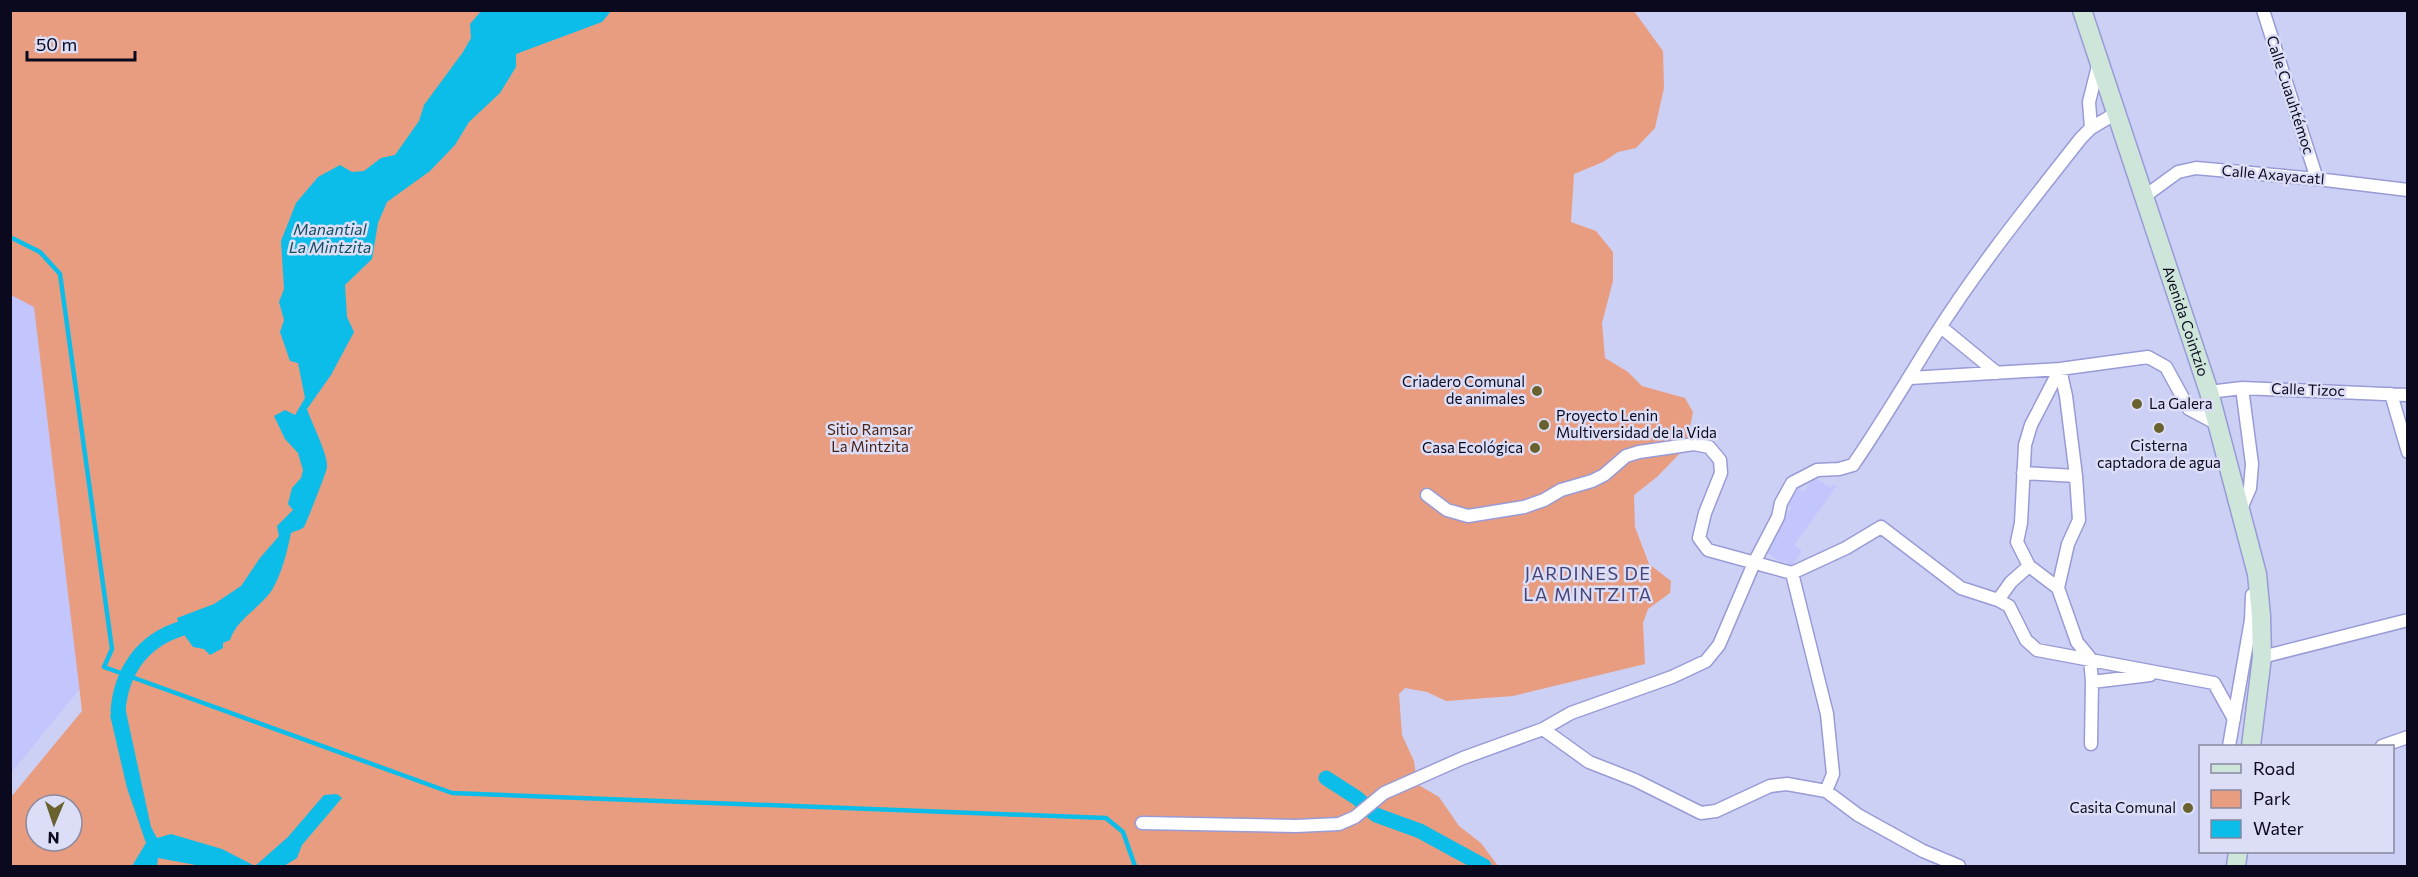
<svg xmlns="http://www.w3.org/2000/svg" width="2418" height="877" viewBox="0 0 2418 877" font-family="Commissioner,sans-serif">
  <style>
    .built { fill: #c3c6fd }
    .green { fill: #e89d80; fill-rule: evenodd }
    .water { fill: #0bbde8 }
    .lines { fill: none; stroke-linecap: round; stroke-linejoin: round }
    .stream { stroke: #0bbde8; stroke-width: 4.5 }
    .canal { stroke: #0bbde8; stroke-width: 15 }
    .street-casing { stroke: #989bd5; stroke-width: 15 }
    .secondary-casing { stroke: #989bd5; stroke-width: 21 }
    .street { stroke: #fff; stroke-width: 12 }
    .secondary { stroke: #cee6da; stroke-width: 18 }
    .poi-dot { fill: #69622f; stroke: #dcdef7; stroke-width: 2 }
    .labels { text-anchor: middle; stroke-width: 5; stroke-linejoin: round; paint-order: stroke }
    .street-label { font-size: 15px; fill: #0a091d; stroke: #dcdef7 }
    .poi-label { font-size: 15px; fill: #0a091d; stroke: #dcdef7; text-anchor: end }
    .park-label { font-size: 15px; fill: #4b2313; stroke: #dcdef7 }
    .water-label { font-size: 16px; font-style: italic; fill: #114f61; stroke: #dcdef7 }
    .quarter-label { font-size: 18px; letter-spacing: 1.5px; fill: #447; stroke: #dcdef7 }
  </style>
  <rect width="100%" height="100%" fill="#cdd0f5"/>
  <!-- built -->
  <path class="built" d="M11,263L37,276L88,679L11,773Z
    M1814,477L1831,488L1834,484L1837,486L1794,545L1802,551L1792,566L1784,561L1782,563L1762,549L1791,508L1785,503L1796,487L1803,492Z"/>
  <!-- green -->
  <path class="green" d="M10,11H1634L1663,51L1664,88L1655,128L1636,148L1618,152L1603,162L1574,174L1571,222L1596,231L1613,252V281L1602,323L1605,358L1628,372L1642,386L1685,398L1693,412L1686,447L1657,477L1634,495L1635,527L1649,564L1671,581L1670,593L1648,609L1643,623L1645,664L1513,696L1446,701L1427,692L1405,688L1399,694L1402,735L1414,761L1417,784L1439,797L1459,826L1481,843L1498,866H11V797L82,711L34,307L11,295ZM36,805H72V841H36Z"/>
  <!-- water -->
  <path class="water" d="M482,10L611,11L602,22L516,54V67L500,93L469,122L455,145L430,171L387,202L378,223L372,259L345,285L347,317L354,332L331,375L307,409C312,424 328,454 327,467C327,471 306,524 304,527C301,530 294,531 291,533C287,552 282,573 272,590C260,608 237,619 230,640L223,643V648L210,655L204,649L193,647L180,629L177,618L214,604L241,586L260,558L279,536L277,526L293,510L288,504L292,488L301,478L303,470L298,453L285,439L274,416L285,410L295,415L305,398L298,363L290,361L280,332L284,320L279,302L284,289L281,241L296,203L318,177L340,165L352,172L364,171L381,158L395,155L419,121L424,105L463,52L471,38L470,24Z
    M125,707L151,827L157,838L171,834L222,849L255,866H201L158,858L157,866H132L146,843L127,788L110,715Z
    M337,794L342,798L302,845L297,858L284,866H255L288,837L324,795Z"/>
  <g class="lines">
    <!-- stream -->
    <path class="stream" d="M10,237L40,252L60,274L112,649L104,667L452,793L1106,818L1123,832L1135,866"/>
    <!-- canal -->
    <path class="canal" d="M118,711C121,672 142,641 180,629
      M1326,778L1357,798L1376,815L1420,831L1484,866"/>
    <defs>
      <path id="street" d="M2263,10L2317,179
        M2091,128L2089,102L2099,62
        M2145,196L2178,172L2196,168L2317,179L2408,190
        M1941,327L1997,373
        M2060,369L2031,425L2025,445L2021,523L2017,542L2029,566L2058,588L2077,642L2090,658L2092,682L2091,744
        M1910,378L2060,369L2148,357L2166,367L2189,409L2219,425
        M2209,392L2242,388L2408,395
        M2391,394L2408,452
        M2023,473L2076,476
        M1427,495L1447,510L1468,516L1524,507L1544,500L1561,490L1592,481L1604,475L1626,456L1639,452L1694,444L1709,447L1720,460L1721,473L1705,513L1699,538L1708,550L1792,573L1846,548L1881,527L1961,588L1998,600L2009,606L2026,640L2037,650L2214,683L2234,719
        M2240,511L2250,488L2252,464L2242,388
        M1792,573L1827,714L1833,774L1826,791
        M2058,588L2068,544L2079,520L2076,476L2066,396L2060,369
        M1998,600L2011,582L2029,566
        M2262,657L2408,620
        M2092,682L2150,675
        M1543,729L1589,762L1635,780L1701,813L1716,811L1770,786L1787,784L1826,791L1858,815L1923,851L1959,866
        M2229,746L2251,620L2252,595
        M2382,746L2408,737
        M1142,823L1296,826L1339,824L1355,817L1384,793L1463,758L1543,729L1571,713L1672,677L1706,661L1719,645L1754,563L1778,517L1781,503L1792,483L1817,470L1839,469L1853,465C1882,423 1907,380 1934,337C1978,267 2030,203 2081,138L2091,128L2118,112"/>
      <g id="secondary">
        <path id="s1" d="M2082,10L2209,392L2257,574L2261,616L2262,657L2251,746"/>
        <path d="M2236,866L2238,852"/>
      </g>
    </defs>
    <!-- street casing -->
    <use href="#street" class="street-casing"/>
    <!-- secondary casing -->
    <use href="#secondary" class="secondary-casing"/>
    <!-- street -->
    <use href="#street" class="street"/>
    <!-- secondary -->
    <use href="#secondary" class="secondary"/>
  </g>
  <!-- markers -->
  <g class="poi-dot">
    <circle cx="1537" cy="391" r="6"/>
    <circle cx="2137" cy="404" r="6"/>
    <circle cx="1544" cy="425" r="6"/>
    <circle cx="2159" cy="428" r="6"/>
    <circle cx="1535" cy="448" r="6"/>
    <circle cx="2188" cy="808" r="6"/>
  </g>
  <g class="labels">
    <!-- street labels -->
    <g class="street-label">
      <text transform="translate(2290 95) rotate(72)" y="5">Calle Cuauhtémoc</text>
      <text transform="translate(2273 175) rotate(5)" y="5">Calle Axayacatl</text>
      <text dy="5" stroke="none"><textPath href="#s1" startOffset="328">Avenida Cointzio</textPath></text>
      <text transform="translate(2308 390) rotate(2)" y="5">Calle Tizoc</text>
    </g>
    <!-- poi labels -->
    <g class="poi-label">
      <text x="1525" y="387">Criadero Comunal<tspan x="1525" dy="17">de animales</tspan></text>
      <text x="2149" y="409" text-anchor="start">La Galera</text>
      <text x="1556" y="421" text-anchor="start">Proyecto Lenin<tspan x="1556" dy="17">Multiversidad de la Vida</tspan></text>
      <text x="2159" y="451" text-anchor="middle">Cisterna<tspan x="2159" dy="17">captadora de agua</tspan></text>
      <text x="1523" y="453">Casa Ecológica</text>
      <text x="2176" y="813">Casita Comunal</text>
    </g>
    <!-- park labels -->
    <g class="park-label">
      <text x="870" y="435">Sitio Ramsar<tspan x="870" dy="17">La Mintzita</tspan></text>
    </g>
    <!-- water labels -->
    <g class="water-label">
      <text x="330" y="235">Manantial<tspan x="330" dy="18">La Mintzita</tspan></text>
    </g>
    <!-- quarter labels -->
    <g class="quarter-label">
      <text x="1588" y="580">JARDINES DE<tspan x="1588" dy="21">LA MINTZITA</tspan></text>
    </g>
  </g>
  <!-- border -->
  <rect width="2418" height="877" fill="none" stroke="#0a091d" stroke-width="24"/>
  <!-- legend -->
  <rect x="2199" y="745" width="195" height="108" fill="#dcdef7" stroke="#8889a0" stroke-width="1.5"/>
  <rect x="2211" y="764" width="30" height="9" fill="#cee6da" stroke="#8889a0" stroke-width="1.5"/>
  <text x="2253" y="775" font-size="18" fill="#0a091d">Road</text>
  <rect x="2211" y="790" width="30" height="18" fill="#e89d80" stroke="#8889a0" stroke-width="1.5"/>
  <text x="2253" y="805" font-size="18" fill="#0a091d">Park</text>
  <rect x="2211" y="820" width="30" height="18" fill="#0bbde8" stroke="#8889a0" stroke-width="1.5"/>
  <text x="2253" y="835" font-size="18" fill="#0a091d">Water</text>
  <!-- north arrow -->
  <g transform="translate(54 823) rotate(182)"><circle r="28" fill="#dcdef7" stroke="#8889a0" stroke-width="1.5"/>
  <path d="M0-4.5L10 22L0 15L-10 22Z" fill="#69622f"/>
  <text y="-9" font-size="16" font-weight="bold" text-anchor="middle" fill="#0a091d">N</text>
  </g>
  <!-- scale -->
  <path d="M27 51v9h108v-9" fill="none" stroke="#0a091d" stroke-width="3"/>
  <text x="36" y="51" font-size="18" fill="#0a091d" stroke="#dcdef7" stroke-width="4.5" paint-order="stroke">50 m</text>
</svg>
